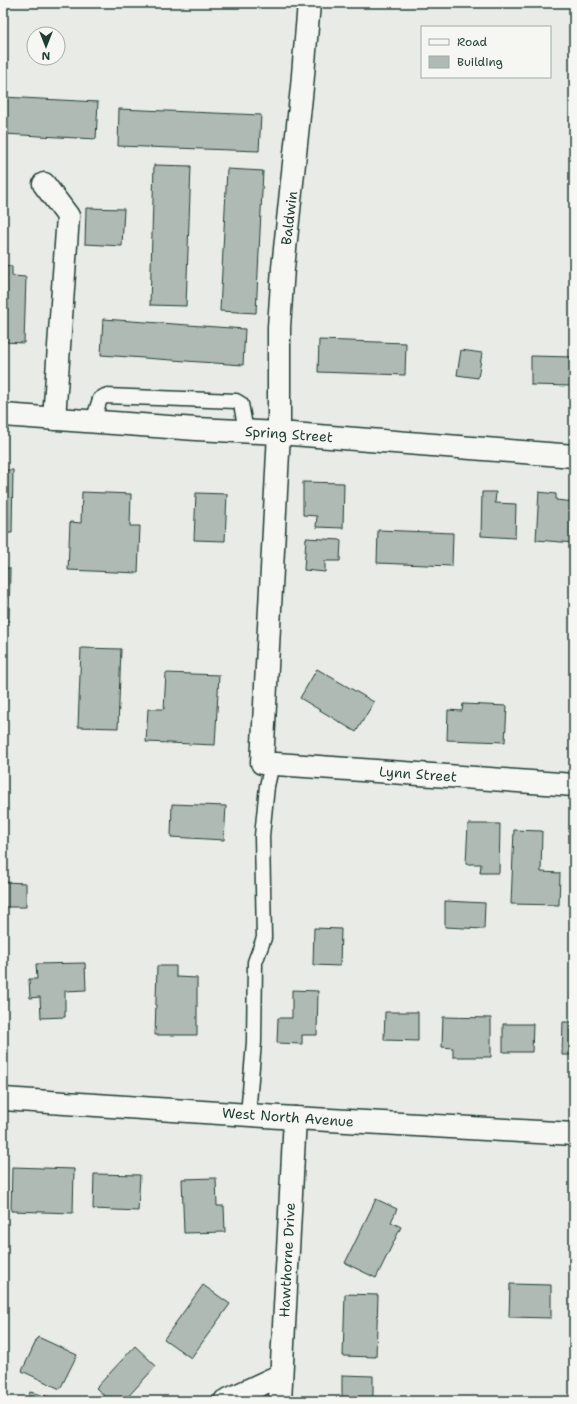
<svg xmlns="http://www.w3.org/2000/svg" width="577" height="1404" viewBox="0 0 577 1404" font-family="'Shantell Sans',sans-serif">
  <style>
    .building { fill: #b0bab5; stroke: #1f3d34 }
    .lines { fill: none; stroke-linecap: round; stroke-linejoin: round }
    .service-casing { stroke: #1f3d34; stroke-width: 17 }
    .minor-casing { stroke: #1f3d34; stroke-width: 25 }
    .secondary-casing { stroke: #1f3d34; stroke-width: 25 }
    .service { stroke: #f6f6f2; stroke-width: 14 }
    .minor { stroke: #f6f6f2; stroke-width: 22 }
    .secondary { stroke: #f6f6f2; stroke-width: 22 }
    .labels { text-anchor: middle; stroke-width: 4; stroke-linejoin: round; paint-order: stroke }
    .street-label { font-size: 14px; fill: #1f3d34; stroke: #f6f6f2 }
  </style>
  <rect width="100%" height="100%" fill="#e9ebe7"/>
  <filter id="ink" filterUnits="userSpaceOnUse"><feTurbulence type="fractalNoise" baseFrequency=".025" numOctaves="2"/><feDisplacementMap in="SourceGraphic" scale="8" xChannelSelector="R" yChannelSelector="G"/><feConvolveMatrix kernelMatrix="1 2 1 2 8 2 1 2 1" color-interpolation-filters="sRGB"/></filter>
  <g filter="url(#ink)">
    <!-- building -->
    <path class="building" d="M3,97L98,102L96,139L3,134Z
      M119,109L261,115L259,151L118,146Z
      M154,165L191,166L186,306L150,305Z
      M227,169L263,171L256,313L220,311Z
      M86,208L124,209L122,246L85,244Z
      M3,265L12,266V276L26,277L24,343L3,342Z
      M103,319L245,329L243,365L101,355Z
      M319,340L406,343L405,375L318,372Z
      M461,350L482,353L478,378L457,375Z
      M531,356L573,357L572,386L531,385Z
      M3,470H13L12,533H3Z
      M303,482L344,483L343,528L316,527L317,516L303,515Z
      M82,492L131,494L130,526H140L138,573L68,570L70,522L81,523Z
      M482,492H496L495,503L516,504L515,538L481,536Z
      M539,492L556,494V500L574,502V543L536,540Z
      M196,493L227,494L225,541L194,540Z
      M378,530L453,533L452,566L377,563Z
      M306,538L341,540L340,561H325V572L304,570Z
      M3,568H10L9,625H3Z
      M81,648L121,649L118,728L78,727Z
      M317,669L374,702L356,732L300,698Z
      M166,673L219,675L215,745L146,742L148,709H164Z
      M463,704L507,706L505,742L447,740L448,710L462,711Z
      M172,804L226,806L224,840L171,837Z
      M468,824H500L499,873H480L481,864H466Z
      M514,830L542,831L541,872L560,873L559,905L511,904Z
      M3,882L26,883V907H3Z
      M445,901L485,903L484,929L445,927Z
      M314,928L341,929L340,966L313,965Z
      M85,963L86,990L65,991V1017L41,1018L40,997L30,998L29,979H37L36,964Z
      M157,966H176V977L197,978V1035H155Z
      M292,990L318,991L317,1035H302V1044L277,1043L278,1018H292Z
      M385,1012H418V1041L384,1040Z
      M443,1017L491,1018V1057H453V1048L442,1047Z
      M563,1022H574V1055H562Z
      M503,1024H533L532,1052H503Z
      M12,1167L74,1169L73,1213L11,1211Z
      M94,1174L140,1175L138,1211L93,1209Z
      M216,1178L217,1206H224L225,1232L184,1233L182,1179Z
      M376,1199L397,1209L391,1222L401,1227L376,1278L345,1263Z
      M510,1284L551,1285V1318L509,1317Z
      M203,1285L230,1304L191,1358L164,1339Z
      M345,1294L378,1295L376,1357L343,1356Z
      M38,1337L77,1355L60,1389L22,1371Z
      M135,1346L156,1366L124,1401H110L96,1388Z
      M342,1375L373,1376V1401H342Z
      M30,1392L57,1399L56,1401H27Z"/>
    <g class="lines">
      <defs>
        <path id="service" d="M93,421L100,399L105,396L236,401L241,404L246,431
          M248,1115L254,1042L255,962L264,938L262,836L267,786L272,764"/>
        <path id="minor" d="M309,3L302,87L283,268L279,327V433L262,763L574,785
          M44,184L68,216L54,419
          M3,415L196,429L279,433L574,456
          M225,1401L281,1375
          M280,1401L295,1118"/>
        <path id="secondary" d="M3,1099L295,1118L574,1134"/>
      </defs>
      <!-- service casing -->
      <use href="#service" class="service-casing"/>
      <!-- minor casing -->
      <use href="#minor" class="minor-casing"/>
      <!-- secondary casing -->
      <use href="#secondary" class="secondary-casing"/>
      <!-- service -->
      <use href="#service" class="service"/>
      <!-- minor -->
      <use href="#minor" class="minor"/>
      <!-- secondary -->
      <use href="#secondary" class="secondary"/>
    </g>
  </g>
  <g class="labels">
    <!-- street labels -->
    <g class="street-label">
      <text transform="translate(289 218) rotate(-83)" y="5">Baldwin</text>
      <text transform="translate(289 434) rotate(4)" y="5">Spring Street</text>
      <text transform="translate(418 774) rotate(4)" y="5">Lynn Street</text>
      <text transform="translate(288 1117) rotate(4)" y="5">West North Avenue</text>
      <text transform="translate(287 1260) rotate(-87)" y="5">Hawthorne Drive</text>
    </g>
  </g>
  <!-- margin -->
  <rect width="577" height="1404" fill="none" stroke="#f6f6f2" stroke-width="16"/>
  <rect x="8" y="8" width="561" height="1388" fill="none" stroke="#1f3d34" stroke-width="1.5" filter="url(#ink)"/>
  <!-- legend -->
  <rect x="421" y="26" width="130" height="52" fill="#f6f6f2" stroke="#a0aca6"/>
  <rect x="429" y="39" width="20" height="6" fill="#f6f6f2" stroke="#a0aca6"/>
  <text x="457" y="46" font-size="12" fill="#1f3d34">Road</text>
  <rect x="429" y="56" width="20" height="12" fill="#b0bab5" stroke="#a0aca6"/>
  <text x="457" y="66" font-size="12" fill="#1f3d34">Building</text>
  <!-- north arrow -->
  <g transform="translate(46 46) rotate(180)"><circle r="19" fill="#f6f6f2" stroke="#a0aca6"/>
  <path d="M0-3L7 15L0 10L-7 15Z" fill="#1f3d34"/>
  <text y="-6" font-size="11" font-weight="bold" text-anchor="middle" fill="#1f3d34">N</text>
  </g>
</svg>
